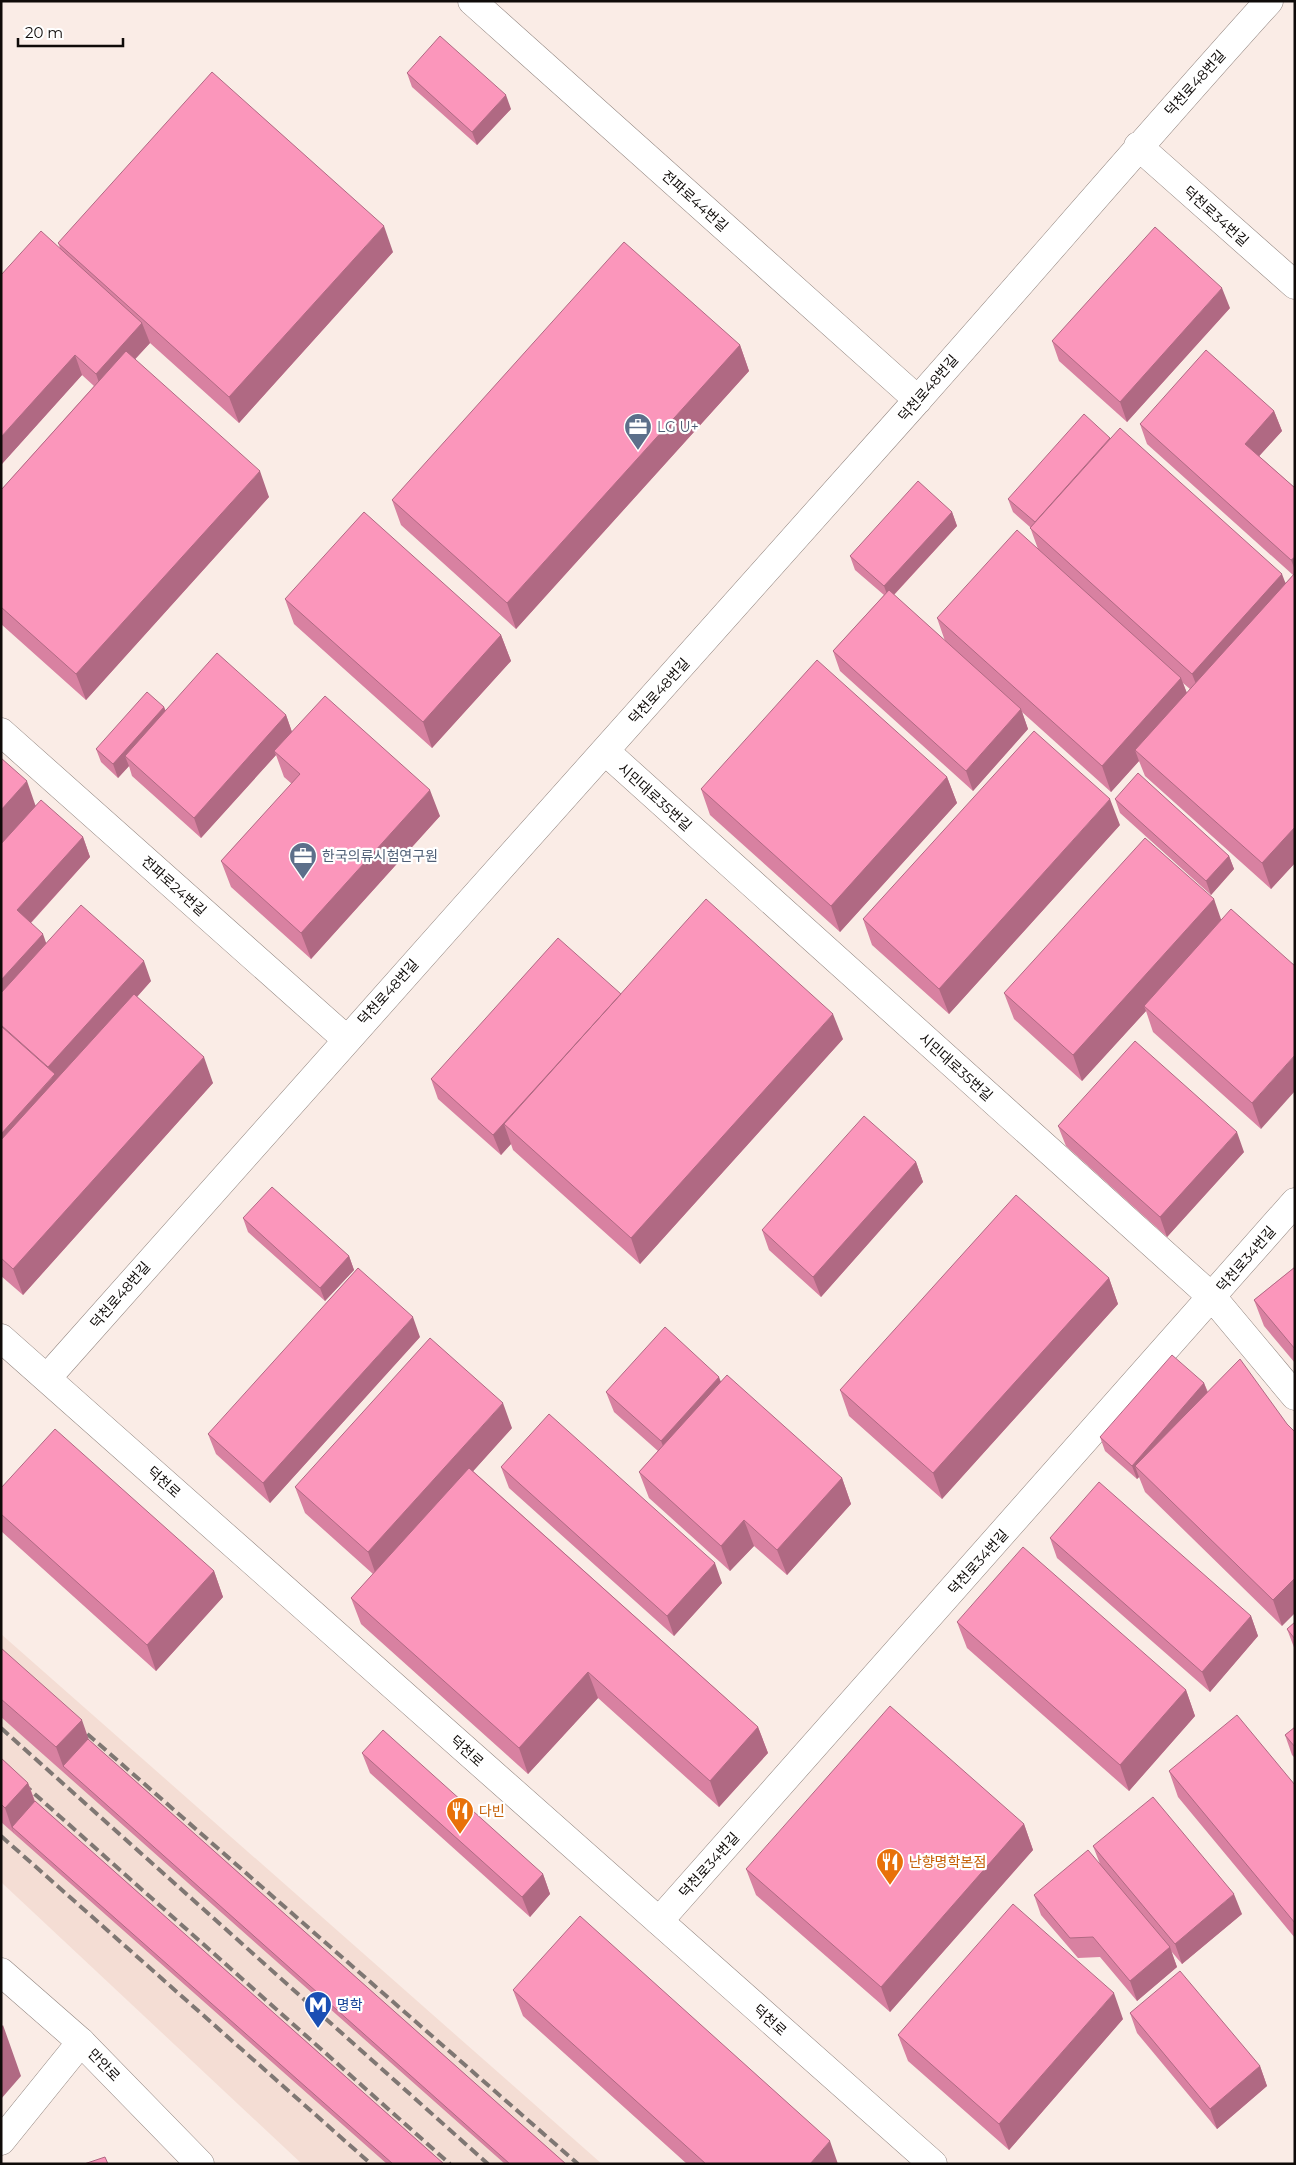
<svg xmlns="http://www.w3.org/2000/svg" width="1296" height="2165" viewBox="0 0 1296 2165" font-family="Montserrat,'Noto Sans KR',sans-serif">
  <style>
    .built { fill: #f4ddd4 }
    .lines { fill: none; stroke-linecap: round; stroke-linejoin: round }
    .street-casing { stroke: #91847f; stroke-width: 29 }
    .secondary-casing { stroke: #91847f; stroke-width: 29 }
    .street { stroke: #fff; stroke-width: 28 }
    .secondary { stroke: #fff; stroke-width: 28 }
    .rail { stroke: #7f7773; stroke-width: 4; stroke-dasharray: 10 5; stroke-linecap: butt }
    .wall { fill: #d881a1; fill-rule: evenodd }
    .shaded-wall { fill: #b06983 }
    .building { fill: #fb96bb; stroke: #b06983 }
    .labels { text-anchor: middle; stroke-width: 4.5; stroke-linejoin: round; paint-order: stroke }
    .street-label { font-size: 14px; fill: #0f0b09; stroke: #fff }
    .service-label { font-size: 14px; fill: #4e5e75; stroke: #fff; text-anchor: start }
    .food-label { font-size: 14px; fill: #c56008; stroke: #fff; text-anchor: start }
    .transit-label { font-size: 14px; fill: #164399; stroke: #fff; text-anchor: start }
  </style>
  <rect width="100%" height="100%" fill="#faece6"/>
  <!-- built -->
  <path class="built" d="M1,1634L602,2164H302L1,1882Z"/>
  <g class="lines">
    <defs>
      <path id="street" d="M472,1L918,400
        M1138,146L1295,285
        M1,732L346,1039
        M605,751L1213,1298L1295,1396
        M47,1378C334,1052 626,729 914,404C1033,270 1149,134 1269,1
        M659,1921L1295,1202
        M1,2141L81,2042"/>
      <path id="secondary" d="M1,1338L933,2164
        M1,1972L81,2042L200,2164"/>
    </defs>
    <!-- street casing -->
    <use href="#street" class="street-casing"/>
    <!-- secondary casing -->
    <use href="#secondary" class="secondary-casing"/>
    <!-- street -->
    <use href="#street" class="street"/>
    <!-- secondary -->
    <use href="#secondary" class="secondary"/>
    <!-- rail -->
    <path class="rail" d="M76,1724L578,2164
      M1,1728L488,2164
      M1,1764L450,2164
      M1,1836L371,2164"/>
  </g>
  <!-- wall -->
  <path class="wall" d="M407,73L511,109L477,145L412,87Z
    M58,243L393,252L239,423L150,343L135,359L269,497L86,700L1,624V490L94,386L82,375L1,465L60,248Z
    M1230,308L1127,422L1059,361L1052,341Z
    M740,345L749,371L516,629L401,525L392,500Z
    M1274,411L1282,431L1259,456L1295,488V863L1271,889L1145,776L1139,761L1111,792L1022,712L1028,729L973,791L840,671L833,651L884,595L855,570L850,556L952,512L957,526L894,595L945,641L937,618L1038,549L1030,527L1013,512L1008,499L1110,438L1286,583L1293,575L1147,444L1140,424ZM1183,683L1190,689L1187,693Z
    M285,599L501,635L511,661L432,748L294,624Z
    M164,707L166,711L286,715L292,732L440,816L311,959L231,887L221,861L292,784L284,777L276,755L201,838L132,776L129,766L118,778L101,762L96,749Z
    M1,758L36,806L83,837L90,857L31,923L46,943L151,981L137,997L213,1083L23,1295L1,1276Z
    M947,777L957,803L840,932L710,815L701,789Z
    M1115,799L1229,856L1234,869L1211,895L1120,813Z
    M1120,825L949,1014L872,945L863,919Z
    M1214,899L1261,1129L1153,1032L1146,1011L1082,1081L1014,1019L1004,993Z
    M621,994L843,1039L640,1264L513,1150L511,1144L501,1155L438,1099L431,1079Z
    M1058,1126L1244,1152L1167,1237L1066,1146Z
    M916,1162L923,1182L821,1297L769,1250L762,1230Z
    M243,1218L349,1256L354,1270L325,1301L248,1232Z
    M1295,1267V1363L1264,1326L1254,1300Z
    M1109,1278L1118,1304L942,1499L849,1416L840,1390Z
    M420,1337L270,1503L216,1454L208,1434Z
    M721,1381L842,1478L851,1504L787,1575L754,1546L730,1571L649,1498L639,1472L658,1451L614,1412L606,1392Z
    M1204,1383L1208,1392L1287,1424L1282,1626L1145,1492L1139,1477L1137,1479L1105,1451L1100,1437Z
    M512,1428L473,1471L758,1727L768,1753L719,1807L598,1698L528,1774L361,1624L351,1598L373,1574L305,1513L295,1487Z
    M501,1467L722,1583L674,1636L509,1488Z
    M1,1488L214,1571L223,1597L156,1671L1,1531Z
    M1050,1538L1251,1616L1258,1636L1210,1692L1057,1558Z
    M957,1622L1186,1690L1195,1716L1129,1791L967,1648Z
    M1295,1622V1650L1287,1629Z
    M1,1648L88,1739L566,2164H505L1,1717Z
    M1295,1727V1758L1292,1755L1285,1735Z
    M362,1753L543,1874L550,1894L530,1917L370,1773Z
    M1,1758L28,1783L35,1801L444,2164H387L1,1822Z
    M1169,1771L1295,1785V1938L1178,1797Z
    M1024,1824L1033,1850L890,2012L756,1895L746,1869Z
    M1093,1846L1242,1914L1182,1964L1171,1951L1177,1967L1137,2001L1100,1957L1078,1958L1041,1915L1034,1895L1100,1864Z
    M513,1990L838,2164H687L523,2016Z
    M1130,2013L1260,2066L1267,2086L1217,2129L1137,2033Z
    M1123,2019L1009,2150L908,2061L898,2035Z"/>
  <!-- shaded-wall -->
  <path class="shaded-wall" d="M506,95L511,109L477,145L472,132Z
    M384,226L393,252L239,423L229,397Z
    M1222,288L1230,308L1127,422L1120,402Z
    M142,323L150,343L103,394L96,374Z
    M740,345L749,371L516,629L507,603Z
    M75,355L82,375L1,465V437Z
    M1274,411L1282,431L1252,464L1245,444Z
    M260,471L269,497L86,700L76,674Z
    M952,512L957,526L889,600L884,586Z
    M1295,557V570L1291,560Z
    M1282,574L1292,600L1202,699L1192,674Z
    M501,635L511,661L432,748L423,722Z
    M1181,678L1191,704L1135,750L1139,761L1111,792L1102,766Z
    M164,707L169,721L125,756L129,766L118,778L113,764Z
    M1021,709L1028,729L973,791L966,771Z
    M286,715L293,735L274,751L276,755L201,838L194,818Z
    M947,777L957,803L840,932L831,906Z
    M27,781L36,807L1,846V810Z
    M430,790L440,816L311,959L301,933Z
    M1110,799L1120,825L949,1014L939,989Z
    M1295,827V863L1271,889L1262,863Z
    M83,837L90,857L24,930L17,910Z
    M1229,856L1234,869L1211,895L1206,881Z
    M1214,899L1223,925L1144,1006L1146,1011L1082,1081L1073,1055Z
    M43,934L50,954L1,1008V980Z
    M144,961L151,981L59,1084L1,1170V1134L52,1078L48,1067Z
    M621,994L504,1124L511,1144L501,1155L493,1135Z
    M833,1014L843,1039L640,1264L631,1238Z
    M1295,1055V1091L1261,1129L1252,1103Z
    M204,1057L213,1083L23,1295L13,1269Z
    M1237,1132L1244,1152L1167,1237L1160,1217Z
    M916,1162L923,1182L821,1297L813,1277Z
    M349,1256L354,1270L325,1301L320,1288Z
    M1109,1278L1118,1304L942,1499L933,1473Z
    M413,1317L420,1337L270,1503L263,1483Z
    M719,1377L727,1397L669,1461L661,1441Z
    M1204,1383L1209,1397L1135,1466L1139,1477L1137,1479L1132,1466Z
    M503,1403L512,1428L377,1578L368,1552Z
    M842,1478L851,1504L787,1575L777,1550Z
    M744,1520L754,1546L730,1571L721,1546Z
    M715,1563L722,1583L674,1636L667,1616Z
    M214,1571L223,1597L156,1671L147,1645Z
    M1295,1578V1613L1282,1626L1273,1600Z
    M1251,1616L1258,1636L1210,1692L1202,1672Z
    M588,1672L598,1698L528,1774L519,1748Z
    M1186,1690L1195,1716L1129,1791L1120,1765Z
    M82,1720L91,1746L63,1766L56,1747Z
    M758,1727L768,1753L719,1807L710,1781Z
    M28,1783L37,1808L12,1827L14,1834L5,1808Z
    M1024,1824L1033,1850L890,2012L881,1987Z
    M543,1874L550,1894L530,1917L522,1897Z
    M1234,1894L1242,1914L1182,1964L1175,1944Z
    M1170,1947L1177,1967L1137,2001L1130,1981Z
    M1114,1993L1123,2019L1009,2150L999,2124Z
    M3,2025L21,2076L1,2099V2027Z
    M1260,2066L1267,2086L1217,2129L1210,2109Z
    M830,2141L838,2164H810Z"/>
  <!-- building -->
  <path class="building" d="M440,36L506,95L472,132L407,73Z
    M212,72L384,226L229,397L58,243Z
    M1155,227L1222,288L1120,402L1052,341Z
    M41,231L142,323L96,374L75,355L1,437V275Z
    M624,242L740,345L507,603L392,500Z
    M1206,350L1274,411L1245,444L1295,488V557L1291,560L1140,424Z
    M126,351L260,471L76,674L1,607V490Z
    M1084,414L1110,438L1035,522L1008,499Z
    M1120,428L1282,574L1192,674L1030,528Z
    M918,481L952,512L884,586L850,556Z
    M364,512L501,635L423,722L285,599Z
    M1017,530L1181,678L1102,766L937,618Z
    M1295,573V827L1262,863L1135,750Z
    M889,590L1021,709L966,771L833,651Z
    M217,653L286,715L194,818L125,756Z
    M817,660L947,777L831,906L701,789Z
    M147,692L164,707L113,764L96,749Z
    M325,696L430,790L301,933L221,861L300,774L274,751Z
    M1034,731L1110,799L939,989L863,919Z
    M1,758L27,781L1,810Z
    M1138,773L1229,856L1206,881L1115,799Z
    M41,800L83,837L17,910L43,934L1,980V844Z
    M1145,838L1214,899L1073,1055L1004,993Z
    M706,899L833,1014L631,1238L504,1124Z
    M81,905L144,961L48,1067L1,1025V993Z
    M1231,909L1295,966V1055L1252,1103L1144,1006Z
    M558,938L621,994L493,1135L431,1079Z
    M134,994L204,1057L13,1269L1,1258V1140Z
    M1,1026L55,1074L1,1134Z
    M1135,1041L1237,1132L1160,1217L1058,1126Z
    M864,1116L916,1162L813,1277L762,1230Z
    M272,1187L349,1256L320,1288L243,1218Z
    M1016,1195L1109,1278L933,1473L840,1390Z
    M1295,1267V1349L1254,1300Z
    M358,1268L413,1317L263,1483L208,1434Z
    M665,1327L719,1377L661,1441L606,1392Z
    M430,1338L503,1403L368,1552L295,1487Z
    M1172,1355L1204,1383L1132,1466L1100,1437Z
    M1240,1359L1287,1424L1295,1432V1578L1273,1600L1135,1466Z
    M727,1375L842,1478L777,1550L744,1520L721,1546L639,1472Z
    M549,1414L715,1563L667,1616L501,1467Z
    M55,1429L214,1571L147,1645L1,1514V1488Z
    M469,1468L758,1727L710,1781L588,1672L519,1748L351,1598Z
    M1099,1482L1251,1616L1202,1672L1050,1538Z
    M1023,1547L1186,1690L1120,1765L957,1622Z
    M1295,1622V1639L1287,1629Z
    M1,1648L82,1720L56,1747L1,1699Z
    M890,1706L1024,1824L881,1987L746,1869Z
    M1237,1715L1295,1785V1923L1169,1771Z
    M1295,1727V1747L1285,1735Z
    M383,1730L543,1874L522,1897L362,1753Z
    M88,1739L566,2164H510L63,1766Z
    M1,1758L28,1783L5,1808L1,1804Z
    M1153,1797L1234,1894L1175,1944L1093,1846Z
    M35,1801L444,2164H393L12,1827Z
    M1088,1850L1170,1947L1130,1981L1093,1937L1070,1938L1034,1895Z
    M1013,1904L1114,1993L999,2124L898,2035Z
    M580,1916L830,2141L810,2164H706L513,1990Z
    M1180,1971L1260,2066L1210,2109L1130,2013Z
    M105,2157L108,2164H84Z"/>
  <!-- icons -->
  <defs>
    <symbol id="office-pin" viewBox="-11 -11 22 30"><path d="M0 17L-7.5 6A9.5 9.5 0 1 1 7.5 6Z" fill="#5c6f8a" stroke="#fff"/><path d="M-6-3h4V-5.5h4V-3h4V5H-6ZM-1-4.5V-3h2v-1.5ZM-6 0V1H6V0Z" fill="#fff"/></symbol>
    <symbol id="restaurant-pin" viewBox="-11 -11 22 30"><path d="M0 17L-7.5 6A9.5 9.5 0 1 1 7.5 6Z" fill="#e8710a" stroke="#fff"/><path d="M-5-6h1v4h1v-4h1v4h1v-4h1v5L-1.5 .5V6h-2V.5L-5-1ZM5-6V6H3V1.5H1.5Q1.5-4 5-6Z" fill="#fff"/></symbol>
    <symbol id="metro-pin" viewBox="-11 -11 22 30"><path d="M0 17L-7.5 6A9.5 9.5 0 1 1 7.5 6Z" fill="#1a4fb4" stroke="#fff"/><path d="M-5.5 5V-5H-3L0 0L3-5H5.5V5H3V-.5L0 4L-3-.5V5Z" fill="#fff"/></symbol>
  </defs>
  <g fill-rule="evenodd">
    <use href="#office-pin" x="622" y="411" width="32" height="43"/>
    <use href="#office-pin" x="287" y="840" width="32" height="43"/>
    <use href="#restaurant-pin" x="444" y="1795" width="32" height="43"/>
    <use href="#restaurant-pin" x="874" y="1846" width="32" height="43"/>
    <use href="#metro-pin" x="302" y="1989" width="32" height="43"/>
  </g>
  <g class="labels">
    <!-- street labels -->
    <g class="street-label">
      <text transform="translate(1195 83) rotate(-48)" y="5">덕천로48번길</text>
      <text transform="translate(695 201) rotate(42)" y="5">전파로44번길</text>
      <text transform="translate(1216 216) rotate(42)" y="5">덕천로34번길</text>
      <text transform="translate(928 388) rotate(-49)" y="5">덕천로48번길</text>
      <text transform="translate(659 691) rotate(-48)" y="5">덕천로48번길</text>
      <text transform="translate(655 797) rotate(42)" y="5">시민대로35번길</text>
      <text transform="translate(174 886) rotate(42)" y="5">전파로24번길</text>
      <text transform="translate(388 992) rotate(-48)" y="5">덕천로48번길</text>
      <text transform="translate(956 1067) rotate(42)" y="5">시민대로35번길</text>
      <text transform="translate(1246 1259) rotate(-49)" y="5">덕천로34번길</text>
      <text transform="translate(120 1295) rotate(-49)" y="5">덕천로48번길</text>
      <text transform="translate(164 1482) rotate(42)" y="5">덕천로</text>
      <text transform="translate(978 1562) rotate(-48)" y="5">덕천로34번길</text>
      <text transform="translate(467 1751) rotate(42)" y="5">덕천로</text>
      <text transform="translate(709 1865) rotate(-48)" y="5">덕천로34번길</text>
      <text transform="translate(770 2020) rotate(42)" y="5">덕천로</text>
      <text transform="translate(104 2065) rotate(46)" y="5">만안로</text>
    </g>
    <!-- service labels -->
    <g class="service-label">
      <text x="657" y="432">LG U+</text>
      <text x="322" y="861">한국의류시험연구원</text>
    </g>
    <!-- food labels -->
    <g class="food-label">
      <text x="479" y="1816">다빈</text>
      <text x="909" y="1867">난향명학본점</text>
    </g>
    <!-- transit labels -->
    <g class="transit-label">
      <text x="337" y="2010">명학</text>
    </g>
  </g>
  <!-- border -->
  <rect width="1296" height="2165" fill="none" stroke="#0f0b09" stroke-width="5"/>
  <!-- scale -->
  <path d="M18 38v8h105v-8" fill="none" stroke="#0f0b09" stroke-width="2.5"/>
  <text x="25" y="38" font-size="15" fill="#0f0b09" stroke="#ffffff" stroke-width="4" paint-order="stroke">20 m</text>
</svg>
